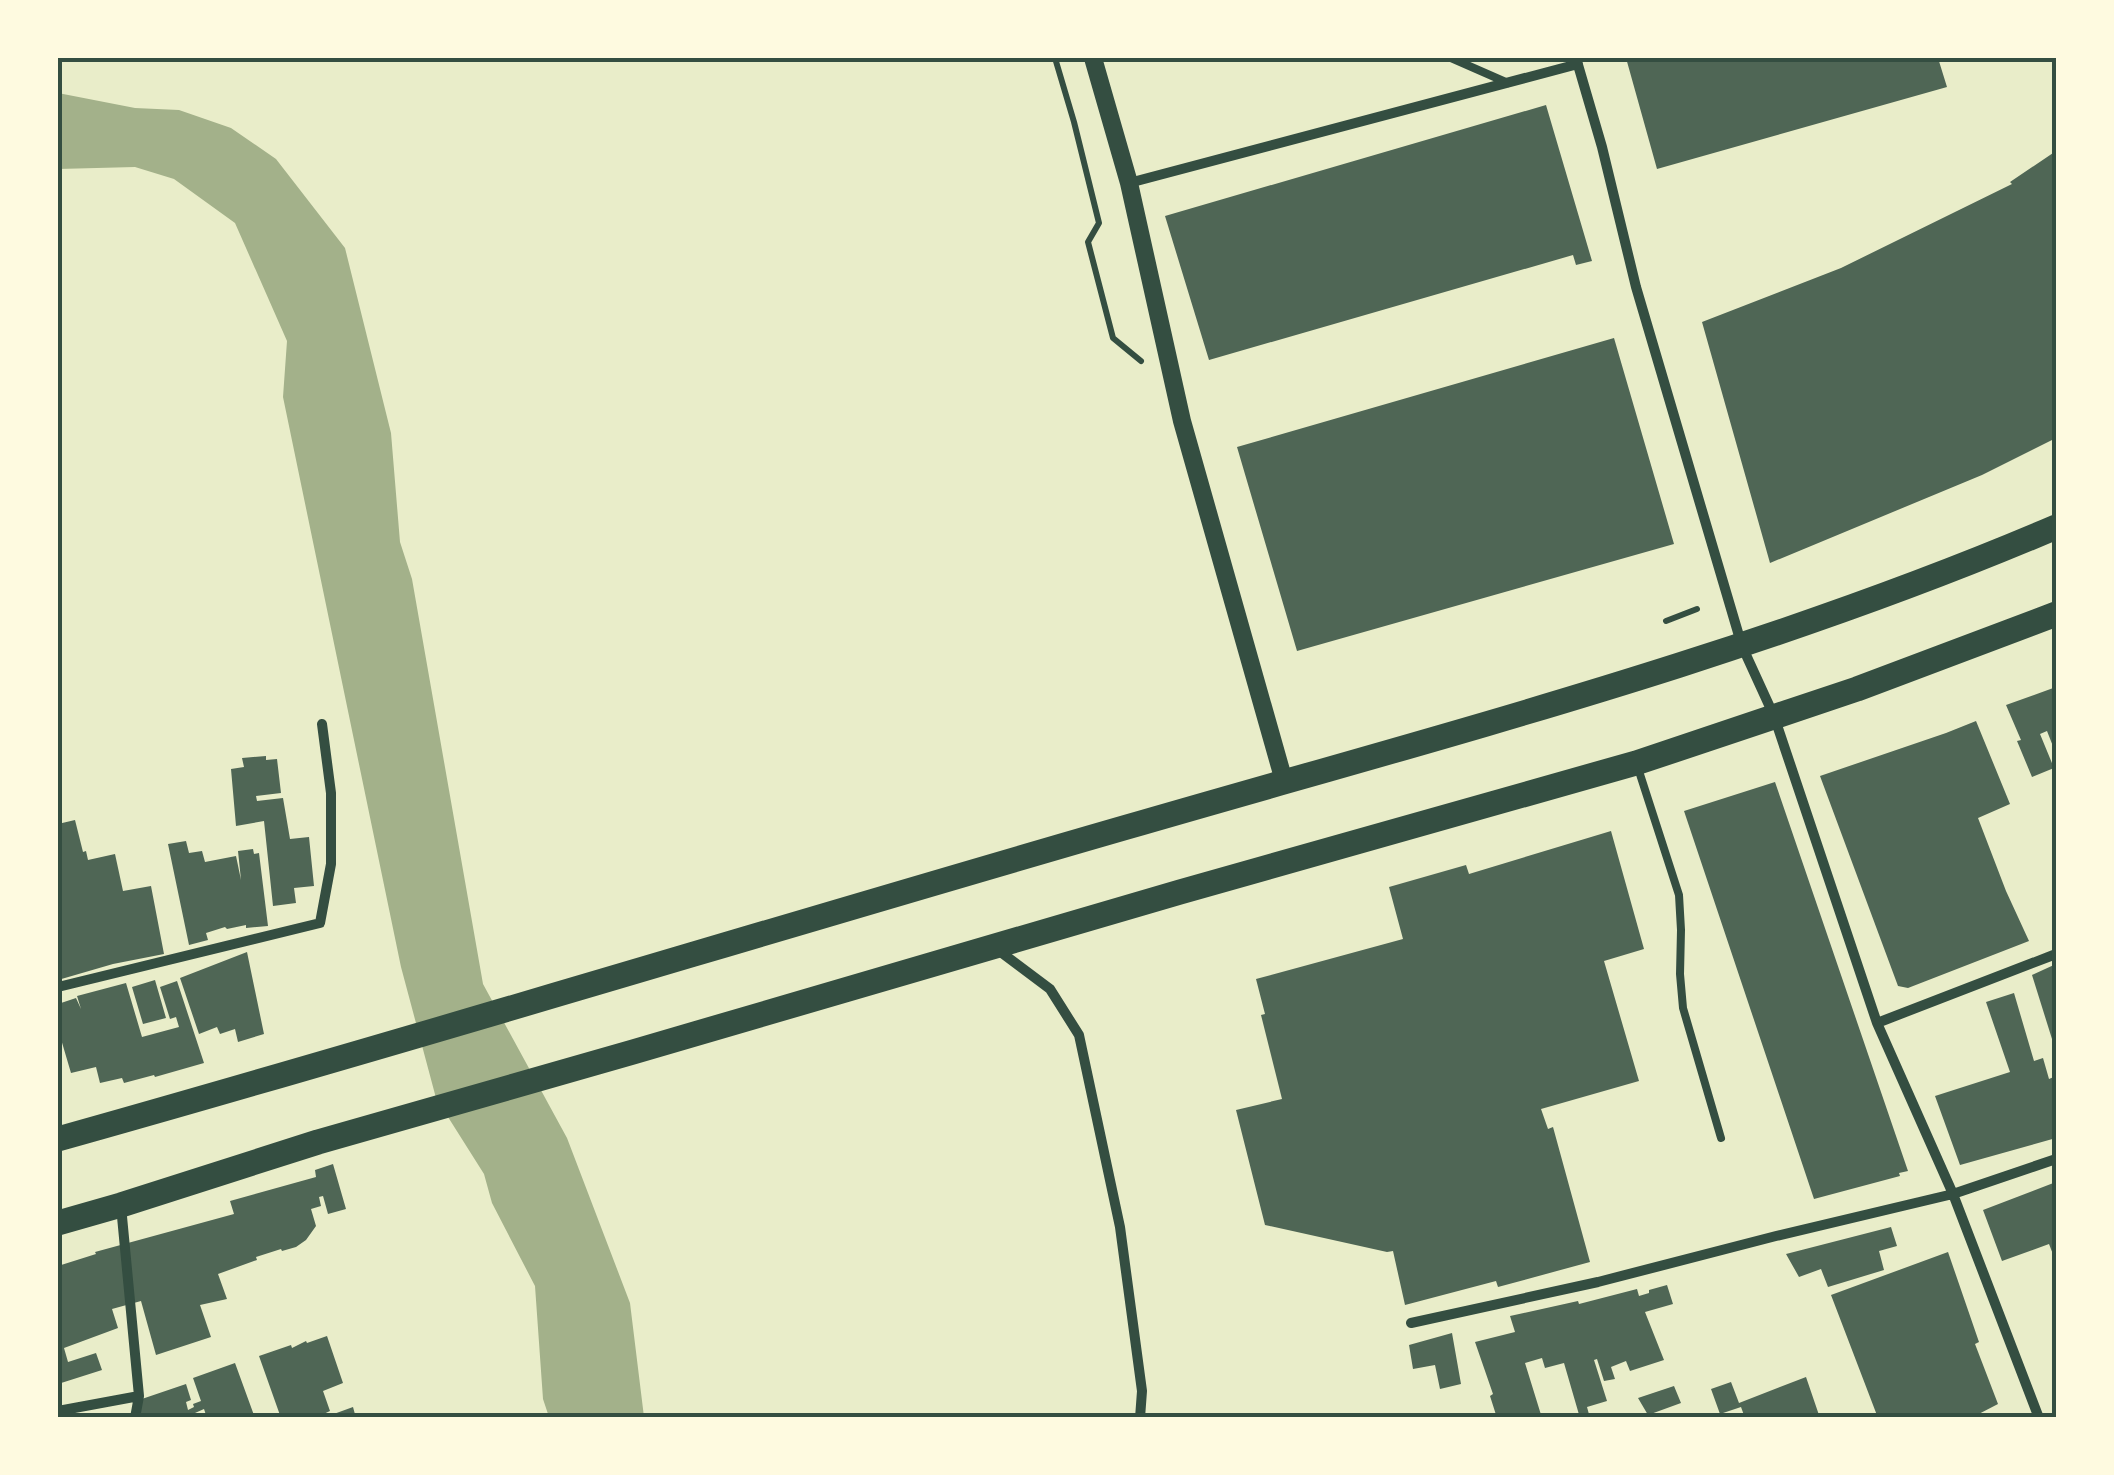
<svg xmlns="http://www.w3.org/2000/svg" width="2114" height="1475" viewBox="0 0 2114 1475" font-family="'Open Sans',sans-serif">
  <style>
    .water { fill: #a3b18a }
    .building { fill: #4f6655 }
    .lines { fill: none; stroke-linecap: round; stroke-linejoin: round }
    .path { stroke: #344e41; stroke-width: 6 }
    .service { stroke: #344e41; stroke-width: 8 }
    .minor { stroke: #344e41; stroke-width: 10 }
    .tertiary { stroke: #344e41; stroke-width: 18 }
    .primary { stroke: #344e41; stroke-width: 25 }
    .neatline { fill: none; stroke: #344e41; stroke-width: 4 }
  </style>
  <rect width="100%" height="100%" fill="#e9edc9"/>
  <!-- water -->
  <path class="water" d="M58,93L135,108L179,110L231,128L276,159L345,248L391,433L400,542L412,579L483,984L567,1138L630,1303L644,1417H549L543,1399L535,1286L492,1203L484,1174L436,1098L401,967L283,397L287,341L235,223L174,179L135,167L58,169Z"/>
  <!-- building -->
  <path class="building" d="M1626,58H1938L1947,87L1657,169Z
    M1546,105L1592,261L1576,265L1573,255L1209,360L1165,216Z
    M2056,151V438L1982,475L1770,563L1702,322L1841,268L2012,184L2010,182Z
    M1614,338L1674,544L1297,651L1237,447Z
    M2056,687V754L2047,731L2040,734L2054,768L2032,777L2017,741L2021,740L2006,705Z
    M1976,721L2010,804L1978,818L2006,891L2029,941L1908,988L1898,986L1820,776L1946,733Z
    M266,756V760L277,759L281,793L256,796L257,801L283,798L290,839L309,837L314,886L294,888L296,903L273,906L264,821L236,826L231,769L244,767L242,758Z
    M1775,782L1908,1171L1899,1173L1900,1176L1814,1199L1684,811Z
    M75,820L83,852L86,851L88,860L115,854L123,891L151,886L164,954L113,964L58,980V824Z
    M1611,831L1644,949L1604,961L1639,1081L1541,1109L1548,1129L1553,1127L1590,1262L1498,1287L1496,1281L1405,1305L1393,1251L1387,1252L1265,1225L1236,1110L1282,1099L1261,1015L1265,1014L1256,979L1403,939L1389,887L1466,865L1469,874Z
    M186,841L189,853L202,851L205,862L236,856L241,880L238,851L253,849L254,854L259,853L268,926L246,928V925L227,929L225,927L206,933L208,940L189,945L168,844Z
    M247,952L264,1034L238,1042L235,1029L220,1034L217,1027L199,1034L180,978Z
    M2056,964V1037L2052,1039L2032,975Z
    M155,980L166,1018L143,1024L132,987Z
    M177,981L204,1063L155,1077L154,1075L124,1083L122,1078L100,1083L96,1067L71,1073L58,1029V1004L76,998L81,1009L77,996L126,983L142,1037L179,1027L176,1017L170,1019L160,987Z
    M2014,993L2034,1061L2043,1058L2049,1079L2056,1076V1138L1960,1165L1935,1096L2010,1072L1986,1002Z
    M333,1164L346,1209L328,1214L323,1196L319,1197L321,1206L311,1209L316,1226L306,1240L296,1247L282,1251L281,1249L256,1257L257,1260L218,1274L227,1299L200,1305L211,1337L156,1355L141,1301L112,1309L118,1328L64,1348L68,1362L96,1353L102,1370L58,1384V1266L96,1254L95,1252L234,1214L230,1201L316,1177L315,1170Z
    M2056,1182V1262L2049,1244L2002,1261L1983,1210Z
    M1891,1227L1897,1246L1879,1251L1884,1270L1828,1287L1821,1269L1799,1277L1786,1254Z
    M1948,1252L1979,1342L1975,1344L1998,1404L1971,1418H1878L1831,1295Z
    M1667,1285L1673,1304L1645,1312L1664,1360L1630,1371L1626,1361L1611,1367L1615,1379L1604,1381L1597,1359L1594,1360L1607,1401L1587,1407L1590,1418H1580L1564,1363L1545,1368L1542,1358L1525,1363L1542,1418H1497L1490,1396L1493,1394L1475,1342L1515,1332L1510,1316L1578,1301L1579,1304L1637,1289L1639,1296L1649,1293V1290Z
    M1452,1333L1461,1384L1440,1389L1435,1365L1413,1369L1409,1345Z
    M327,1336L343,1383L323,1391L330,1411L315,1418H281L259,1356L291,1345L292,1348L306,1341L307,1343Z
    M235,1363L255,1418H207L204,1409L195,1413L196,1418H138L133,1402L186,1384L191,1400L186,1402L188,1410L194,1407L193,1404L201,1401L193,1378Z
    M1806,1377L1820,1418H1745L1741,1407L1720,1414L1711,1389L1731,1382L1739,1403Z
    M1674,1386L1681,1403L1648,1415L1638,1398Z
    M353,1407L356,1418H332L331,1415Z"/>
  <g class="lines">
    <!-- path -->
    <path class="path" d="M1055,58L1074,122L1099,223L1088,242L1113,338L1141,361
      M1666,621L1697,609"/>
    <!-- service -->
    <path class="service" d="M1451,58L1508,83
      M1637,765L1679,895L1681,930L1680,974L1683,1008L1721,1138"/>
    <!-- minor -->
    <path class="minor" d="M1576,58L1602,147L1636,287L1742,646L1774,716L1877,1023L1953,1194L2039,1418
      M1129,183L1578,64
      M998,950L1050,989L1079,1035L1120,1227L1142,1391L1140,1418
      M58,987L320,923L331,864V793L322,724
      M1877,1023L2056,954
      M121,1206L139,1396L135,1418
      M1411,1323L1598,1282L1776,1236L1953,1194L2056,1159
      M58,1411L139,1396"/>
    <!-- tertiary -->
    <path class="tertiary" d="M1093,58L1129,183L1182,421L1284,781"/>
    <!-- primary -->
    <path class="primary" d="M58,1139C415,1039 770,930 1127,827C1440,736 1757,655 2056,527
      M58,1223L121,1205L318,1142L633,1052L1180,892L1636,763L1857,689L2056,614"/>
  </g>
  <!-- border -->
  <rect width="2114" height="1475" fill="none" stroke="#fefae0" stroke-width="120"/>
  <rect x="60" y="60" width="1994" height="1355" class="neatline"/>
</svg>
